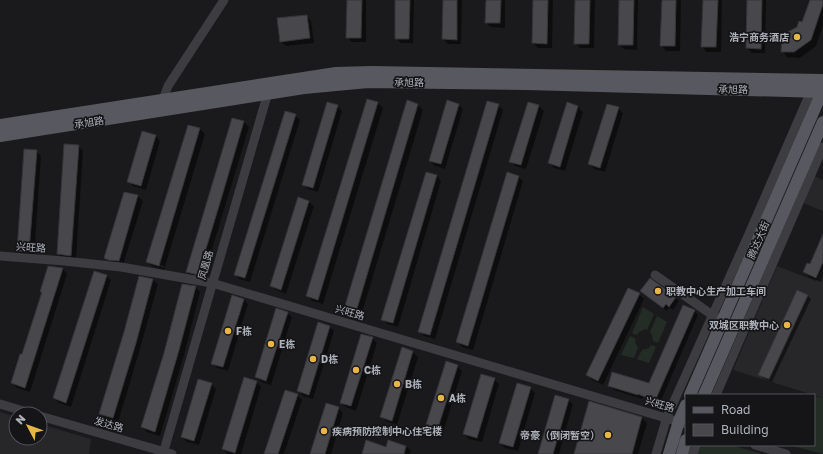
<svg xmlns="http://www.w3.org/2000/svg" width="823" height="454" viewBox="0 0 823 454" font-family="'Golos Text','Noto Sans SC',sans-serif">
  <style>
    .built { fill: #272629 }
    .green { fill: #242c26 }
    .shadow { fill: #0007; fill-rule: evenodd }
    .building { fill: #48484c; stroke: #353538 }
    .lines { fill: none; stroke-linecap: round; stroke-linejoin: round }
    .minor { stroke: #3c3c41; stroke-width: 9 }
    .major { stroke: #585960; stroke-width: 12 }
    .poi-dot { fill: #e8b647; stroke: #151518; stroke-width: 1.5 }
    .labels { text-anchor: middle; stroke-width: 3.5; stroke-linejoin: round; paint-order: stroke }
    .poi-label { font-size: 10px; font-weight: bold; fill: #aeb2bb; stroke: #151518; text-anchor: start }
    .street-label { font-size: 10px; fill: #aeb2bb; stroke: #151518 }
  </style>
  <rect width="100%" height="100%" fill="#1a1a1c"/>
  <!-- built -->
  <path class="built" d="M814,176L823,180V211L803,203Z
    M777,266L816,281L823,266V398L733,370Z
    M0,412L16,417V438H40V424L91,439L89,454H0Z"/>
  <!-- green -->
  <path class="green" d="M643,307L654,314L647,330L645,329L639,332L637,335L632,333Z
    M657,316L667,322L658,343L653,341L652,335L650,332Z
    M630,336L636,339L635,342L638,348L634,358L621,355Z
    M651,345L656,347L649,363L637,359L642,350L649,348Z
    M814,396L823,398V454L789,445H814Z
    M701,445H731L762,454H696L699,446Z"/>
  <!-- shadow -->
  <path class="shadow" d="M348,0H366V42H352L347,37Z
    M396,0H414L413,43H401L396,38Z
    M444,0H462L461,44H448L443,39Z
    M487,0H505V28L491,27L486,23Z
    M534,0H553L552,48H538L533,43Z
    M576,0H595L594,48H580L575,43Z
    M620,0H638L637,50L624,49L619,45Z
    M663,0H681L680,51H666L662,46Z
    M704,0H722L721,52H707L702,47Z
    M748,0H766L765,53H752L747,48Z
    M811,0H823V26L816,46L800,58L787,57L782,51L786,34L803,24Z
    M307,16L311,21L314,43L286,46L281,42Z
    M367,100L378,103L383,108L323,304L312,301L308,296Z
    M408,102L418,105L423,110L361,316L350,313L346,308Z
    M458,105L463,109L445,169L435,166L430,161Z
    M498,105L503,110L435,339L424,336L419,331Z
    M337,106L342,111L318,192L308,189L303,184Z
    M539,106L544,111L526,169L515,166L511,161Z
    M578,107L583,112L565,171L554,168L550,163Z
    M618,108L623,113L605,172L594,169L590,164Z
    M295,115L300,120L250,282L239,279L235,274Z
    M233,119L244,122L249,127L203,279L191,277L187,272Z
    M189,126L200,129L205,134L164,270L152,266L147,261ZM152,262L164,266V268L152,264Z
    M156,136L160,141L146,190L133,186L128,181Z
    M79,146L83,151L76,260L63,259L58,254Z
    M36,151L41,156L34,257L23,256L18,251Z
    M437,176L441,181L398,327L387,324L383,320Z
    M518,176L523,181L473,350L462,347L457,342Z
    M125,193L138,196L143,201L123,265L110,263L105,258Z
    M299,198L309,202L314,206L286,294L276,290L271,286Z
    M823,236V277L821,282L809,277L804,272L810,265Z
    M48,267L63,269L67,274L30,392L17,388L12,383L23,355L43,293L41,291Z
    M107,276L111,280L71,407L59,403L54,398Z
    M140,277L153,280L158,284L140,349L118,422L105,418L100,413L125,333Z
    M650,279L679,301L673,310L669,307L667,311L641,291Z
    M196,287L200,292L184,355L160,436L147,432L142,427Z
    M639,294L644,299L603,385L592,380L588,375Z
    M807,295L811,299L772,382L763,378L759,374Z
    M244,300L248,304L228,371L217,368L212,363Z
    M694,310L698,315L659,405L643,397L642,399L614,390L609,386L649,385Z
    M287,313L292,317L271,385L261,382L256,377Z
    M329,326L334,331L313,399L303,396L298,391Z
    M372,338L377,343L356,411L346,407L341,403Z
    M402,349L413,352L418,357L397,425L386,421L381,417Z
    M457,366L462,371L441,439L430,435L425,431Z
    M245,379L257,382L261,387L241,454H228L223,449Z
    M494,379L499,384L482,442L469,439L464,434Z
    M211,384L216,389L199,445L187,442L182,437Z
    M530,388L535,393L518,451L505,448L500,443Z
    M297,395L302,400L284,454H265Z
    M568,400L573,404L559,454H539Z
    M590,403L642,418L647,423L638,454H575Z
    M338,408L343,413L331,454H311Z
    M406,446L411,451L410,454H363L386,448Z"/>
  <!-- building -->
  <path class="building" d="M347,0H362L361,38H346Z
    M395,0H410L409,39H395Z
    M443,0H457V40L442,39Z
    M486,0H501L500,23H485Z
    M533,0H548L547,44L532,43Z
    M575,0H590L589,44H574Z
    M619,0H634L633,45H618Z
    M662,0H676L675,46H660Z
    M703,0H718L716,47H701Z
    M747,0H762L761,49L746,48Z
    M810,0H823V4L811,40L794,52H781L782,33H786L797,27L799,21L802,22Z
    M307,15L310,38L280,42L277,18Z
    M367,99L378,102L318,300L306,296Z
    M407,100L418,104L356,312L344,309Z
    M447,100L459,104L441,164L429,161Z
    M487,101L499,104L430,335L418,332Z
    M327,102L338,105L313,188L302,185Z
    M528,102L539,105L521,165L509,162Z
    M567,102L578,106L560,167L548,163Z
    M607,104L619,107L600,168L588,164Z
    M285,111L296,114L245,278L234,275Z
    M232,118L244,121L222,196L198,275L186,272Z
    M188,125L200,128L159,266L146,262Z
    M142,131L156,135L141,186L127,182Z
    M64,144L79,145L71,256L57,254Z
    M24,149L37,150L29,252L17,251Z
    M426,172L437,175L393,323L381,320Z
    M507,172L519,176L468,346L456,342Z
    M124,192L138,195L119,261L108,260L104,258Z
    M298,197L309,201L281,290L270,286Z
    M823,234V262L816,278L803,272L807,263L810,264Z
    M48,266L63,268L25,388L11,383L20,354H22L42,292H40Z
    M94,271L107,275L66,403L53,398Z
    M139,276L153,279L136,343L113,418L99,414L124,332Z
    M650,278L676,297L669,307L666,304L663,308L640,291Z
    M182,284L196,286L179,350L155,432L141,427L164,353Z
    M628,288L640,293L598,381L586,375Z
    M797,290L808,295L769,379L758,375Z
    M232,295L244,299L223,367L211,364Z
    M683,305L695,310L655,401L638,394V395L608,386L612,372L649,383Z
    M276,308L288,312L266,381L255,377Z
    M318,322L330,326L309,395L297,391Z
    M361,334L373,337L351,406L340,403Z
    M402,347L413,351L392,421L380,417Z
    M446,361L458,365L436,434L424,431Z
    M481,374L495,378L477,438L463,434Z
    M244,377L257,381L235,453L222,449Z
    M198,379L212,383L194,441L181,437Z
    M517,383L531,387L513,447L499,443Z
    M285,390L298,394L278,454H264Z
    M555,395L569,399L553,454H538Z
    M589,401L642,417L632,454H574Z
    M326,403L339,407L325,454H310Z
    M366,440L386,447L388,440L406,446L404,454H362Z"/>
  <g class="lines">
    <!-- minor -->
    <path class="minor" d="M163,99L168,86L224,0
      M0,256L64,261L121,267L212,283L686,424
      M655,275L718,319
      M716,395L823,147
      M0,404L34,414
      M40,416L172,454
      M755,445L786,454
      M163,454L269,89
      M656,454L667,417L748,236L811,91
      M693,454L696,445"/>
    <!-- major -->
    <path class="major" d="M0,125L336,73L372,72L823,80
      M0,136L304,88L368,82L526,84L823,92
      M690,395L822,92L823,86
      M704,395L823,122
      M669,454L679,421L686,405
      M682,454L686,440"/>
  </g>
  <!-- markers -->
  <g class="poi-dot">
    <circle cx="797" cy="37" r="4"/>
    <circle cx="658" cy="291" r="4"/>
    <circle cx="787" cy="325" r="4"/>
    <circle cx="228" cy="331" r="4"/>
    <circle cx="271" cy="344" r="4"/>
    <circle cx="313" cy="359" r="4"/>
    <circle cx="356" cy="370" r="4"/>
    <circle cx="397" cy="384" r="4"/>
    <circle cx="441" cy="398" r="4"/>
    <circle cx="324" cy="431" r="4"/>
    <circle cx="608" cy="435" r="4"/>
  </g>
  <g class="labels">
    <!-- poi labels -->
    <g class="poi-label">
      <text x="789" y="41" text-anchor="end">浩宁商务酒店</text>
      <text x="666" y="295">职教中心生产加工车间</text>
      <text x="779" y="329" text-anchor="end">双城区职教中心</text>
      <text x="236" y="335">F栋</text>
      <text x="279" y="348">E栋</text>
      <text x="321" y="363">D栋</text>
      <text x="364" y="374">C栋</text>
      <text x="405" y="388">B栋</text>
      <text x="449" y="402">A栋</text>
      <text x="332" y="435">疾病预防控制中心住宅楼</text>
      <text x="600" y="439" text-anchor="end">帝豪（倒闭暂空）</text>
    </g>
    <!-- street labels -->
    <g class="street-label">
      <text transform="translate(409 82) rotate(1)" y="4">承旭路</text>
      <text transform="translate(733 89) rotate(1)" y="4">承旭路</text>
      <text transform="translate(89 122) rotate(-9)" y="4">承旭路</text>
      <text transform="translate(758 240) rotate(-67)" y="4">腾达大街</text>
      <text transform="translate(31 247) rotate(4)" y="4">兴旺路</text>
      <text transform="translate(205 265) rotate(-74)" y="4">凤凰路</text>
      <text transform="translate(350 312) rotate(16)" y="4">兴旺路</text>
      <text transform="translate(660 404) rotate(16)" y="4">兴旺路</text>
      <text transform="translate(109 424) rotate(16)" y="4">发达路</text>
    </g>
  </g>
  <!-- legend -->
  <rect x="685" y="394" width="130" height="52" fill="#151518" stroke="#525459"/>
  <rect x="693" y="407" width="20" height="6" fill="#585960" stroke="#525459"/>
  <text x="721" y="414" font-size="12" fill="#aeb2bb">Road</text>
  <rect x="693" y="424" width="20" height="12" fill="#48484c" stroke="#525459"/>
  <text x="721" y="434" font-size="12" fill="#aeb2bb">Building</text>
  <!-- north arrow -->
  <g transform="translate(28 426) rotate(311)"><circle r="19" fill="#151518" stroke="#525459"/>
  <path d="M0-3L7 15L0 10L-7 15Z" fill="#e8b647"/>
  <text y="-6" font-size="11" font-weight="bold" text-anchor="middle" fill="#aeb2bb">N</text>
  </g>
</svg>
